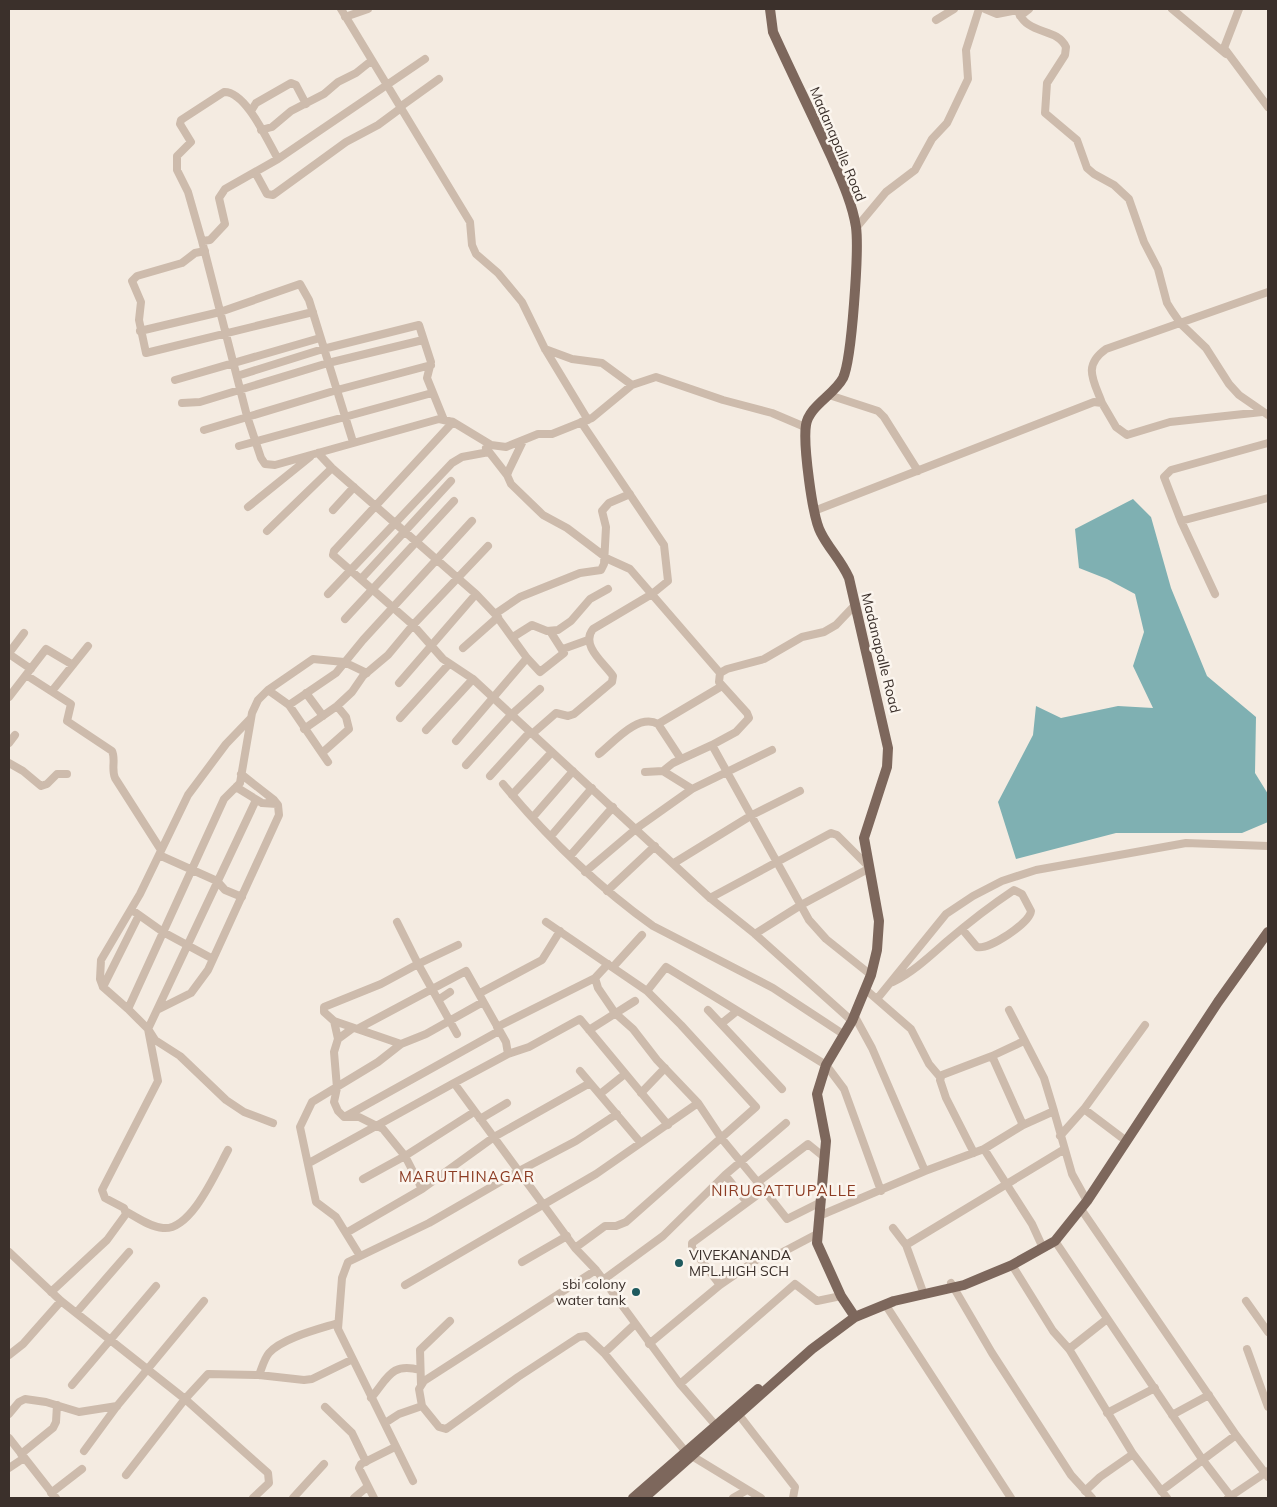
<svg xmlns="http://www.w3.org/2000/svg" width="1277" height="1507" viewBox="0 0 1277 1507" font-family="Mulish,sans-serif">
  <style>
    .water { fill: #7fb0b2 }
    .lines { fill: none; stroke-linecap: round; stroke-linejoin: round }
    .minor { stroke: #cdbbac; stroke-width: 8 }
    .major { stroke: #7d675c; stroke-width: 10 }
    .poi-dot { fill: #1f5a5e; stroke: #fbf5ee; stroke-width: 2 }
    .labels { text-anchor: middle; stroke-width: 5; stroke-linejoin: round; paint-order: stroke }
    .street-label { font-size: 14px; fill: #3b302b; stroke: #fbf5ee }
    .poi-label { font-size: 14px; fill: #3b302b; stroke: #fbf5ee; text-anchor: start }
    .neighbourhood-label { font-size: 15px; letter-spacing: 1px; fill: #8c3b22; stroke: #fbf5ee }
  </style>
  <rect width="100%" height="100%" fill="#f4ebe1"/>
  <!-- water -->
  <path class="water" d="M1133,499L1151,517L1171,588L1207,676L1256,717L1255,773L1268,794V822L1242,833H1116L1016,859L998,802L1033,735L1036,706L1061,718L1118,706L1153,708L1133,666L1144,632L1135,594L1107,579L1079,568L1075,529Z"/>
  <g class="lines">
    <!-- minor -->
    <path class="minor" d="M341,9L470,222L472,245L476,254L498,273L522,302L545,349L588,420
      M985,9L997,14L1018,10
      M1017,9C1027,37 1056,26 1066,47L1065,55L1047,83L1045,113L1077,140L1087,168L1094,174L1114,185L1129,199L1144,242L1158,269L1167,303L1172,311L1181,324L1206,348L1229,384L1239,395L1268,415
      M1172,9L1226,54
      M1239,9L1224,48L1268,107
      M1020,16L1029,9
      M345,17L368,9
      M936,20L954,9
      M400,107L439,79
      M251,111L256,103L291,83L296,85L306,104
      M261,130L272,127L291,111L324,94L338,82L356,73L371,61
      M278,159C268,142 246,91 224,92L181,120L180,124L191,142L177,156V170L188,192L202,241L247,416L261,458L265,464L275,465L439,419L453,422L491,445L506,447L538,434H552L592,418L632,385L656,377L723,400L772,413L805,427
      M255,172L267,194L273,195L346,142L378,125L401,108
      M856,228L886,192L915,170L932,139L947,123L968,79L966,50L979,9
      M202,241L210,240L225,224L219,198L225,189L278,159L425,59
      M205,251L195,253L182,263L137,276L132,281L141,302L139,320L146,353L313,312
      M140,331L220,312L300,284L309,300L353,442
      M545,349L572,359L602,363L632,385
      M237,376L323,349L419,325L431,362L427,378L444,420
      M175,380L320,338
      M829,395L878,411L884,417L918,471
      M182,403L200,402L328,363L423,340
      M1102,403C1094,381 1082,366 1106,349L1268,292
      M453,422L334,551L333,555L413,625L443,659L473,679L710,898L755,934L852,1021
      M204,430L337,390L431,365
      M523,441L509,470L507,475L511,484L543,515L567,528L608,559L630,569L720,673
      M239,446L432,393
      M486,448L507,475
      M318,453L332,468L476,594L495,614L527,658L540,672L564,653L550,631
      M248,507L310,457
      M333,510L354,487
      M814,511L1094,402L1102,403L1116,427L1127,435L1170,422L1262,412
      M1181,521L1268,498
      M267,531L332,468
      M361,579L451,481
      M328,594L452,463L462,457L489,452
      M1215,594L1181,521L1164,477L1171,470L1268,443
      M495,614L520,597L580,573L601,570L604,564L606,527L602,511L609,503L630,494
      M345,619L454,501
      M513,637L532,625L547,631L558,630L571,621L590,599L608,589
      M463,648L498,617
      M563,649L588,640
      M9,653L24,633
      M9,654L31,669
      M26,675L71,704L67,721L112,751C116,759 111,769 115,778L161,850
      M399,683L476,594
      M268,690L289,705L328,762
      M52,691L88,646
      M306,693L323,716
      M9,697L46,649L73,665
      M289,705L336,673L363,640L472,521
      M251,718L226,744L188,795L140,894L101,960L100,979L103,987L128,1009L148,1029L155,1040L180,1056L226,1100L244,1112L273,1123
      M400,718L449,664
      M658,724L722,686
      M304,729L337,706L352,692L363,676L388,655L413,625L488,546
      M426,730L473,679
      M532,734L556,713L568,716L574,714L612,682L613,676C604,663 580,645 593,629L652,594L668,581L664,545L581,422
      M456,741L527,658
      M9,743L15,735
      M712,745L736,732L749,718L747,713L719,682L720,673L727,669L764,659L802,637L824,632L836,625L855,605
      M322,753L349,729L346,717L337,706
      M599,754C614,742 638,713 658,724L681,759
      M9,763L23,771L41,786L47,784L57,774H67
      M466,765L511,715L540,689
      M645,772L663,771
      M490,776L530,732
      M503,784C547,837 597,886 653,926L773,988L843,1034
      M236,787L262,803L277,804
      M692,789L772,750
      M512,795L552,752
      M533,817L573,771
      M551,836L592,788
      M159,855L217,881L225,890L242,897
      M570,856L613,807
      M674,863L752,815L800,791
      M585,872L637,828L692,789L663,771L673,763L712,745L809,920L826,939L871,975
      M607,891L655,846
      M710,898L831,833L837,835L868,866
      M132,910L163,932L213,959
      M397,922L418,964L458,945
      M546,922L647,991
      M755,934L801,905L868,869
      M608,964L595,978L598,988L615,1013L633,1029L657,1060L698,1103L722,1139L764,1190L692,1243V1248L720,1285
      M613,967L642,935
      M893,982C913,972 929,957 946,942C967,924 990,906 1014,890L1022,894L1031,911C1030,923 989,950 977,947L962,929
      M103,987L139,915
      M865,989L911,1029L929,1064L940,1077
      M480,993L542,960L560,931
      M877,999L946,914L973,896L1002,881L1036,870L1186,843L1268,846
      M438,1000L450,992
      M128,1009L224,799L240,783L252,713L258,700L268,690L313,659L344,662L367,673
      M157,1010L191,993L208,970L279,815L278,805L274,800L241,774
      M708,1010L782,1089
      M1009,1010L1044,1078L1054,1111
      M854,1015L872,1048L925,1171L984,1149L1032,1224L1043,1248
      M334,1021L338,1039L334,1052L337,1088L334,1102L338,1111L344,1117H359L383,1129L405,1156L422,1189
      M721,1024L737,1011
      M497,1027L595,978
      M359,1028L466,971L506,1042L508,1054
      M589,1030L635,1001
      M338,1039L353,1028
      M401,1044L334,1021L324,1012V1007L381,984L418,964L457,1034
      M992,1056L1024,1041
      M580,1071L640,1142
      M641,1093L665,1068
      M600,1094L625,1074
      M1084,1109L1125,1140
      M346,1116L499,1031
      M480,1119L507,1103
      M668,1125L580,1019L529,1047L508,1054L454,1083L575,1248L596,1270L680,1384L718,1428
      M1060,1136L1084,1109L1145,1025
      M984,1149L1023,1125L1054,1111L1072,1174L1087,1201
      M974,1153L946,1098L940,1080L942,1075L992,1056L1023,1125
      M309,1163L454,1083
      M725,1175L746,1201
      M363,1179L405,1156L474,1112
      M758,1182L808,1144L824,1157
      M764,1190L787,1219L821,1202
      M1081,1209L1236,1435L1268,1477
      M127,1212C138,1218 150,1227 163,1228C191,1231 216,1172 228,1150
      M819,1216L925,1171
      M893,1228L906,1245
      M346,1233L422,1189L494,1137L590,1083
      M1055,1241L1202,1459L1232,1498
      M575,1248L605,1226H616L626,1222L756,1107L681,1025L647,991L666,967L826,1065L844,1089L881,1191
      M9,1252L61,1301L185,1399L126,1475
      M360,1256L336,1217L316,1202L300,1127L312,1102L378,1062L401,1044L426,1034L483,1002
      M522,1262L567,1236
      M1012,1265L1053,1331L1069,1349L1133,1454L1167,1498
      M603,1280L663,1236L725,1175L786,1123
      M951,1283L992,1353L1071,1475L1092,1498
      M405,1285L596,1174L698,1103
      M922,1289L906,1245L1063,1150
      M51,1292L107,1240L126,1214L124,1208L105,1198L102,1190L158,1081L148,1029L256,800
      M1246,1301L1268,1332
      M885,1304L1011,1498
      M76,1313L129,1252
      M649,1344L720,1285L762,1256L781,1253L817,1234
      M1069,1349L1107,1319
      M1247,1349L1268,1407
      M604,1353L634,1325
      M9,1355L23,1344L61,1301
      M259,1375C262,1368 264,1359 269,1353C282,1338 319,1329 338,1323
      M680,1384L795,1284L817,1301L841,1296
      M72,1385L156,1286
      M421,1385L420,1350L450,1321
      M371,1398C388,1378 391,1362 420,1370
      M422,1406L439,1427L446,1429L518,1377L579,1337L586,1336L604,1353L686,1452
      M325,1407L352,1433L366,1462
      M1107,1413L1155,1388
      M9,1414L19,1402L25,1399L46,1402L79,1412L117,1406
      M739,1415L795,1487L793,1498
      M1172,1415L1209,1395
      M385,1423L399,1414L422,1406L419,1389L424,1381L596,1270
      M9,1438L56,1498
      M84,1451L117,1406L204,1301
      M21,1454L53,1428L56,1422L57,1405
      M692,1456L761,1498
      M9,1468L24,1458
      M413,1481L338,1329L342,1278L348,1262L429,1223L519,1171L576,1141L617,1114
      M1085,1491L1100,1477L1133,1454
      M1161,1491L1236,1435
      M51,1493L82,1469
      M253,1498L269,1483L268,1473L185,1399L208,1374L259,1375L304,1380L312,1379L351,1360
      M293,1498L324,1464
      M354,1498L367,1487
      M374,1498L359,1468L361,1464L395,1447
      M733,1498L747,1490
      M1228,1498L1268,1471"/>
    <!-- major -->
    <path class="major" d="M770,9L773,32C792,74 812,114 831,156C841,179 852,202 856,227C859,250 852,359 843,378C834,395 809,406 806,425C803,443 812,517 821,533C829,549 841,560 849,578L888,748L887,767L864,838L879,921L877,950L871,975L852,1021L826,1065L817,1094L826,1141L817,1243L841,1296L855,1317
      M633,1498L758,1389
      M644,1498L812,1349L855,1317L894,1301L964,1285L1012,1265L1055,1241L1087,1201L1218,1002L1268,932"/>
  </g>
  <!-- markers -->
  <g class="poi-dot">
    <circle cx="679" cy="1263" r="5"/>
    <circle cx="636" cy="1292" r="5"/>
  </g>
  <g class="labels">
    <!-- street labels -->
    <g class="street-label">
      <text transform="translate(838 144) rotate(67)" y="5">Madanapalle Road</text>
      <text transform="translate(881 653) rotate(76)" y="5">Madanapalle Road</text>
    </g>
    <!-- poi labels -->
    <g class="poi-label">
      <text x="689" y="1260">VIVEKANANDA<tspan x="689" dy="16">MPL.HIGH SCH</tspan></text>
      <text x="626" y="1289" text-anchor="end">sbi colony<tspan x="626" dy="16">water tank</tspan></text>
    </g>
    <!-- neighbourhood labels -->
    <g class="neighbourhood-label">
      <text x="467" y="1182">MARUTHINAGAR</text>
      <text x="784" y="1196">NIRUGATTUPALLE</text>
    </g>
  </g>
  <!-- border -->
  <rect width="1277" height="1507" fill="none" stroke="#3b302b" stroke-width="20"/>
</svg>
